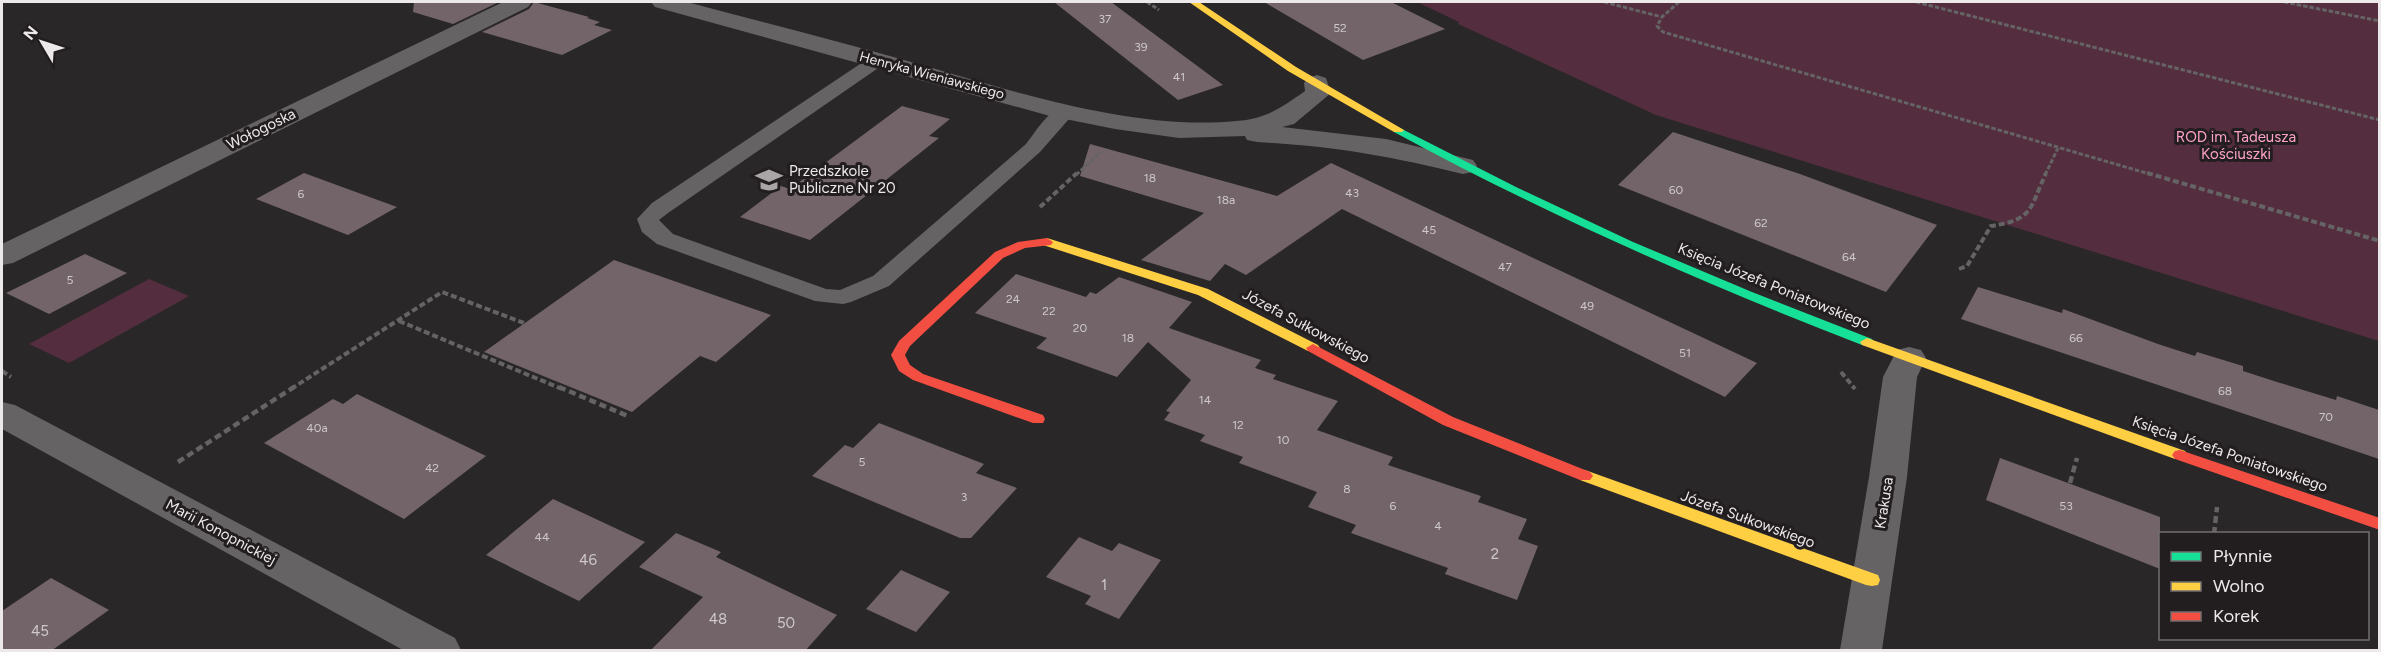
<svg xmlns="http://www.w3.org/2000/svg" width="2381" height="652" viewBox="0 0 2381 652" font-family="Figtree,sans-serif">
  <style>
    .green { fill: #542e3e }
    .building { fill: #726469 }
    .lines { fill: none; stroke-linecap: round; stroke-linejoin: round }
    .path-far2 { stroke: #656364; stroke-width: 3; stroke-dasharray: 4.5 2; stroke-linecap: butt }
    .path-far1 { stroke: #656364; stroke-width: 4; stroke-dasharray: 6 3; stroke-linecap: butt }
    .path { stroke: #656364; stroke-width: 4.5; stroke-dasharray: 7 4; stroke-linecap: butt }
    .lane { fill: #666364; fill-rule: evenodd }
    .street { fill: #666364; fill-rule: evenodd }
    .fast { fill: #16e098; fill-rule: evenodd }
    .slow { fill: #ffcf43; fill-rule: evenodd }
    .jam { fill: #f24e42; fill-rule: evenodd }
    .labels { text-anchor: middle; stroke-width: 6; stroke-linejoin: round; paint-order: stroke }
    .number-label { font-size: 12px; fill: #cec8ca }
    .far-street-label { font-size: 14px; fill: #ede9eb; stroke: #221d1f }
    .street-label { font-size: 15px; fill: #ede9eb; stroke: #221d1f }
    .park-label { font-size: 15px; fill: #fea2c9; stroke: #221d1f }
    .poi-label { font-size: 15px; fill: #ede9eb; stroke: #221d1f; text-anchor: start }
    .near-number-label { font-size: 15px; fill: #cec8ca }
  </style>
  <rect width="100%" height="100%" fill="#2a2728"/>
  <!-- green -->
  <path class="green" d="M1417,2H2379V341L1656,115L1458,24L1459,22Z
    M149,279L189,296L69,363L29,344Z"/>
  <!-- building -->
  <path class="building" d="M414,2H499L453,24L413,12Z
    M534,2L589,17L587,18L600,22L594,25L612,30L562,55L482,32L529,9Z
    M1054,2H1111L1223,85L1178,100Z
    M1264,2H1391L1445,29L1363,60Z
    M902,106L950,119L929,136L939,138L810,240L740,217L781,186L790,189Z
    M1673,132L1800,174L1937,225L1886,292L1618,185Z
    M1090,144L1277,196L1331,163L1757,363L1725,397L1342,209L1246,275L1225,264L1210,281L1141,260L1204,213L1080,176Z
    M304,173L397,207L348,235L256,199Z
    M85,254L127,273L49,314L6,293Z
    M614,260L771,315L716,362L700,356L632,412L484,352Z
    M1016,274L1086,297L1090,292L1096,294L1119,277L1192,302L1169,328L1261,360L1255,368L1276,375L1273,379L1338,401L1317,430L1393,457L1388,465L1481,496L1478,502L1527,519L1518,539L1538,546L1517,600L1445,574L1448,568L1351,533L1356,525L1308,507L1317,492L1239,463L1243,457L1200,441L1205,435L1164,420L1170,412L1166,411L1191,380L1148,342L1117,377L1036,348L1047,338L975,313Z
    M1978,287L2062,313L2063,309L2158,344L2195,356L2197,352L2243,366V371L2277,382L2336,400L2337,396L2379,410V459L1961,319Z
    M357,394L386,408L486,456L404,519L264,443L333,399L343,404Z
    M879,423L984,464L976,473L1017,488L971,538H960L812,476L845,445L853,448Z
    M2000,458L2160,517V569L1986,500Z
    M553,499L645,542L579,601L486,555Z
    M676,533L721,552L716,557L837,615L805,651H650L703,597L639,567Z
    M1079,537L1112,551L1119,543L1161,560L1119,619L1085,604L1091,596L1046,577Z
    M901,570L950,592L916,632L866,609Z
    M51,578L109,610L51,651H2V611Z"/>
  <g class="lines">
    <!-- path-far2 -->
    <path class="path-far2" d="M1147,2L1159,10
      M1604,2L1662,17
      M1679,2L1662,17L1657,26L1663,32L2153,175
      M1916,2L2380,120
      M2284,2L2380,21
      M1076,175L1101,152
      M2045,175L2058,148"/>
    <!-- path-far1 -->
    <path class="path-far1" d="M2147,173L2380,241
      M1040,207L1077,173
      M1959,269L1967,266L1991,226C2034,219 2029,210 2046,173
      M399,321L562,389
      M2,371L11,377
      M1841,372L1855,389
      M291,389L442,292L524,323"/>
    <!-- path -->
    <path class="path" d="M559,387L630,417
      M178,462L294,387
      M2070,483L2077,458
      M2214,534L2217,507"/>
    <!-- lane -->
    <path class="lane" d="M878,55L884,56L887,60L884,64L668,213L659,220L673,234L826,289L840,290L873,276L1026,144C1037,130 1048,110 1066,105L1076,111L1040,152L889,286L851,302L843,304L815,301L657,244L642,232L637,219L652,203L872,56Z"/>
    <!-- street -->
    <path class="street" d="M503,2H532L528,7L13,263L2,265V244Z
      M651,2H687C762,22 837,41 911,62C1010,90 1132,131 1236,121C1266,119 1281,108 1305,91L1304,83L1308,78L1317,75L1326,78L1331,93L1294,124L1282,127L1386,139L1473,160L1477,166L1473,172L1463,174C1390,156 1332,146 1257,142L1247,140L1245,136L1179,138L1115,129L1050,116L655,7Z
      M1909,347L1921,350L1926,358L1917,377L1907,477L1882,650H1840L1869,477L1883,377L1897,350Z
      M2,402L15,405L455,638L461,650H403L2,429Z"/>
    <!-- fast -->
    <path class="fast" d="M1398,127L1516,187L1633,242L1752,292L1872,339L1874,342L1867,346L1862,345C1702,283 1545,214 1394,132V128Z"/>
    <!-- slow -->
    <path class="slow" d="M1189,2H1199L1296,67L1404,130L1402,132H1394L1288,71Z
      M1047,238L1208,289L1318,345L1320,348L1318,351H1308L1198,295L1043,245L1041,242Z
      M1867,338L2185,451L2188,455L2185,459H2175L1862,345L1860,342Z
      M1585,470L1878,575L1880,580L1878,585L1872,586L1866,585L1580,480L1577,476L1580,472Z"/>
    <!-- jam -->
    <path class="jam" d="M1047,238L1053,242L1051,245L1025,248L1003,258L910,346L905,355L910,365L923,374L1043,415L1045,419L1043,423H1033L913,380L899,371L891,355L899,341L995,252L1018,242Z
      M1313,344L1453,417L1590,472L1593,476L1590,480H1580L1443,425L1308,351L1306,348Z
      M2180,450L2380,518V530L2175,459L2172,455L2175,451Z"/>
  </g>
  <!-- icons -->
  <defs>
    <symbol id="school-bare" viewBox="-9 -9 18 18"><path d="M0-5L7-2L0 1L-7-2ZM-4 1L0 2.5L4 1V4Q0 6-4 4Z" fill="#a9a5a7" stroke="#221d1f" stroke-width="2.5" paint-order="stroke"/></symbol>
  </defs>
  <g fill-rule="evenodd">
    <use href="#school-bare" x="750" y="161" width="38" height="38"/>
  </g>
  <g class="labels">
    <!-- number labels -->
    <g class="number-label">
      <text x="1105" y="23">37</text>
      <text x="1340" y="32">52</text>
      <text x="1141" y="51">39</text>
      <text x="1179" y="81">41</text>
      <text x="1150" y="182">18</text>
      <text x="1676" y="194">60</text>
      <text x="1352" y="197">43</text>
      <text x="301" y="198">6</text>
      <text x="1226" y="204">18a</text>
      <text x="1761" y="227">62</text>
      <text x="1429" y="234">45</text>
      <text x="1849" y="261">64</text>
      <text x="1505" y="271">47</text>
      <text x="70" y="284">5</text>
      <text x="1013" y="303">24</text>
      <text x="1587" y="310">49</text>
      <text x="1049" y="315">22</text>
      <text x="1080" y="332">20</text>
      <text x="1128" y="342">18</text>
      <text x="2076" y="342">66</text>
      <text x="1685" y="357">51</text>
      <text x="2225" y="395">68</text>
      <text x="1205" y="404">14</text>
      <text x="2326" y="421">70</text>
      <text x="1238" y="429">12</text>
      <text x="317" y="432">40a</text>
      <text x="1283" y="444">10</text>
      <text x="862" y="466">5</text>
      <text x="432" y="472">42</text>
      <text x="1347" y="493">8</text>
      <text x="964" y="501">3</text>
      <text x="1393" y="510">6</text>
      <text x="2066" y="510">53</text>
      <text x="1438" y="530">4</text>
      <text x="542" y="541">44</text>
    </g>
    <!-- far-street labels -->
    <g class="far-street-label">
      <text transform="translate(932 75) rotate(15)" y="5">Henryka Wieniawskiego</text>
    </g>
    <!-- street labels -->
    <g class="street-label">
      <text transform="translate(261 129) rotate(-26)" y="5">Wołogoska</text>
      <text transform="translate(1774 286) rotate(22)" y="5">Księcia Józefa Poniatowskiego</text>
      <text transform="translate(1306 326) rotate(28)" y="5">Józefa Sułkowskiego</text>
      <text transform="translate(2230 454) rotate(19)" y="5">Księcia Józefa Poniatowskiego</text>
      <text transform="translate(1884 503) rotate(-81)" y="5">Krakusa</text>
      <text transform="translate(1748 519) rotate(20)" y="5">Józefa Sułkowskiego</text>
      <text transform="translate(221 532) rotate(28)" y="5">Marii Konopnickiej</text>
    </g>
    <!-- park labels -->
    <g class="park-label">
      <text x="2236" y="142">ROD im. Tadeusza<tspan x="2236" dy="17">Kościuszki</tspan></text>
    </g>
    <!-- poi labels -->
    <g class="poi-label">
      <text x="789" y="176">Przedszkole<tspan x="789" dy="17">Publiczne Nr 20</tspan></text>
    </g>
    <!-- near-number labels -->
    <g class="near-number-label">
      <text x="1495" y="559">2</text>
      <text x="588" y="565">46</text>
      <text x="1104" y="590">1</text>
      <text x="718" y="624">48</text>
      <text x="786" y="628">50</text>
      <text x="40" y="636">45</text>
    </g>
  </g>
  <!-- border -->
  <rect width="2381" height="652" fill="none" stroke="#ede9eb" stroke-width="6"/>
  <!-- legend -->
  <rect x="2159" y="532" width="210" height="108" fill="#221d1f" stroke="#736f71" stroke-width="1.5"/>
  <rect x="2171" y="552" width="30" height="9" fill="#16e098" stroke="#736f71" stroke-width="1.5"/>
  <text x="2213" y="562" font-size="18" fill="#ede9eb">Płynnie</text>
  <rect x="2171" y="582" width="30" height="9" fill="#ffcf43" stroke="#736f71" stroke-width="1.5"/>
  <text x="2213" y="592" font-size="18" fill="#ede9eb">Wolno</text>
  <rect x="2171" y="612" width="30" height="9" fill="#f24e42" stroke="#736f71" stroke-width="1.5"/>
  <text x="2213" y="622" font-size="18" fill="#ede9eb">Korek</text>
  <!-- north arrow -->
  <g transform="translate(42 42) rotate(309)" stroke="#221d1f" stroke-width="4.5" paint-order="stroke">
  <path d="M0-4.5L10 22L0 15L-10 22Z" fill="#ede9eb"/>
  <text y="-9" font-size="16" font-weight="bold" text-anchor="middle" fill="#ede9eb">N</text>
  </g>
</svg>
